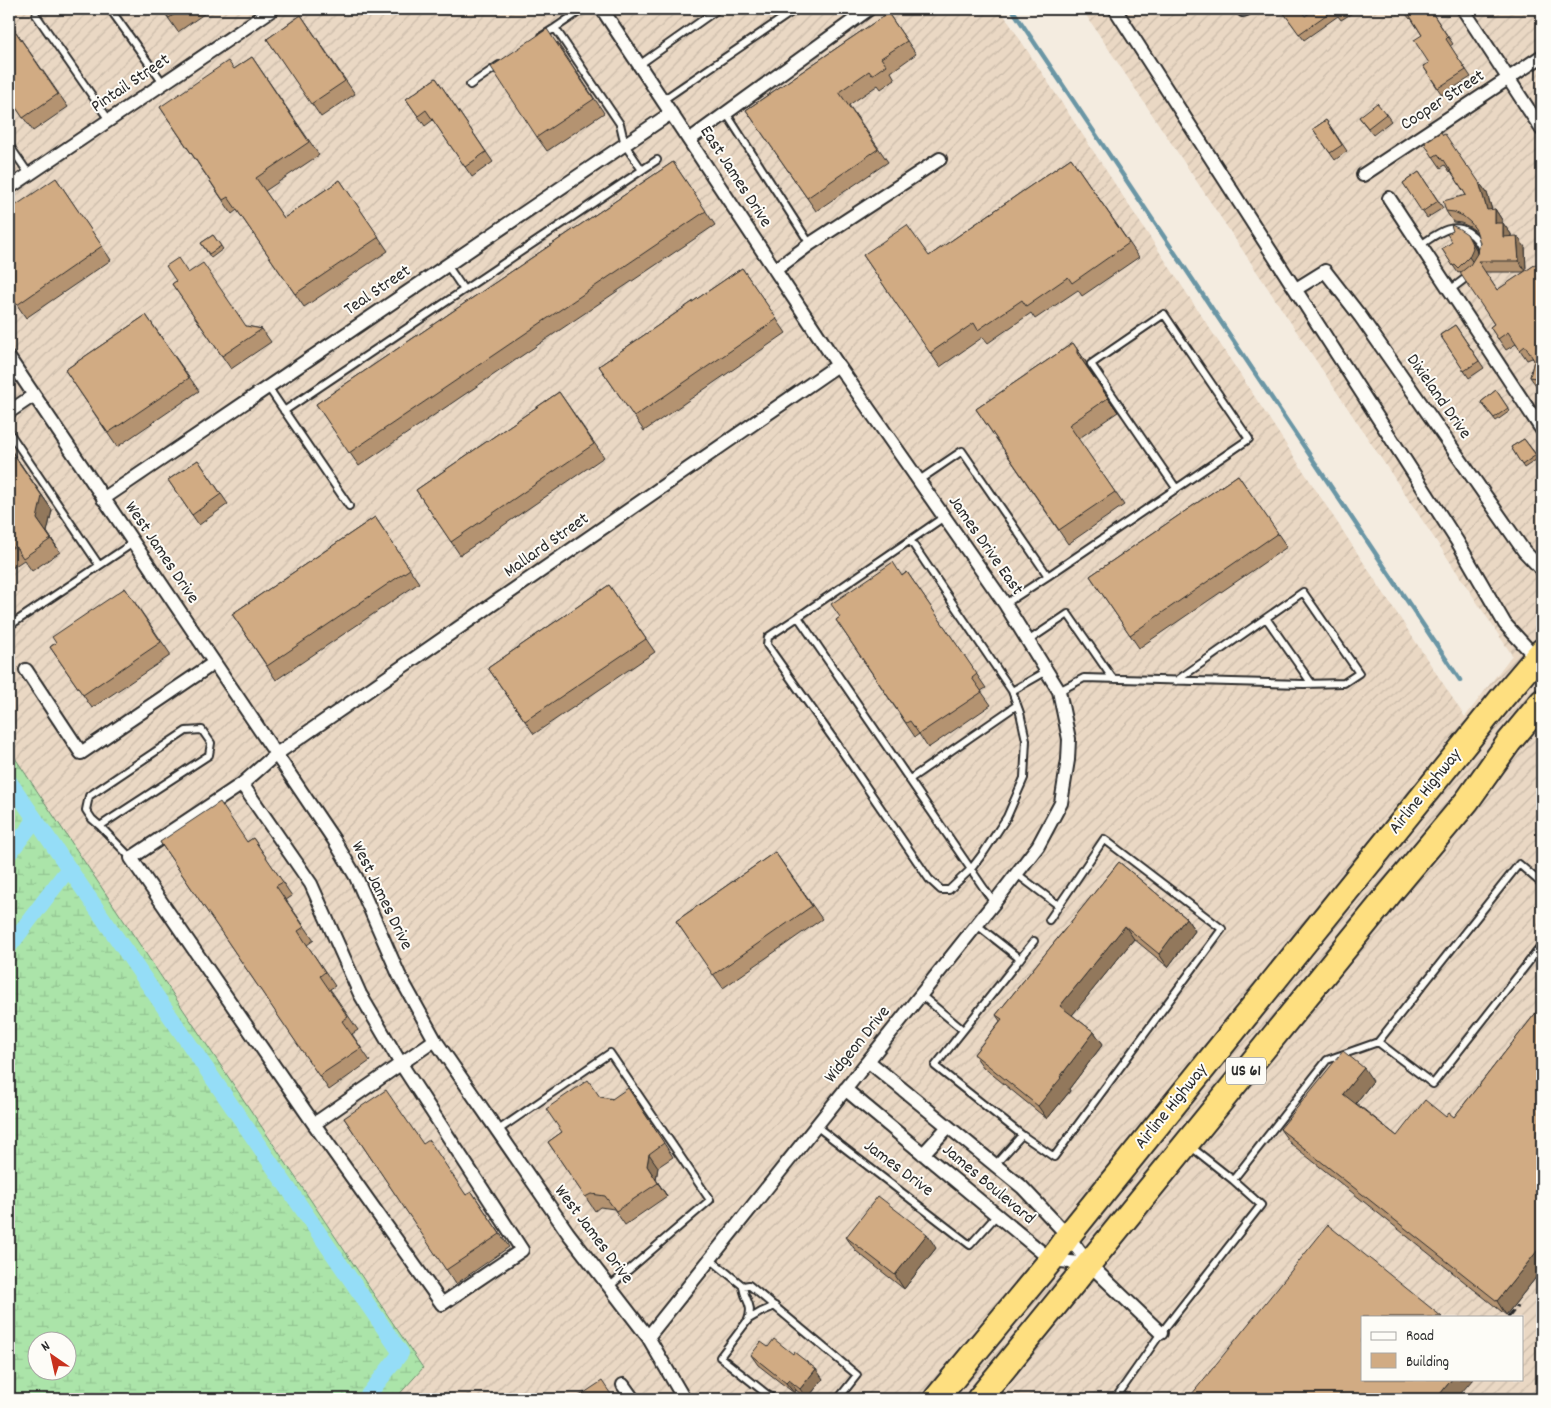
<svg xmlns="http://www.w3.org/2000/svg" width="1551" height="1408" font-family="Dekko,sans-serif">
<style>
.industrial{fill:url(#industrial-furrows);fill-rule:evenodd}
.wetland{fill:url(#wetland-marsh);stroke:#6b886a;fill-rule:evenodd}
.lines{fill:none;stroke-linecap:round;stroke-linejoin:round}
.stream{stroke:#6b96a5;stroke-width:4.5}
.canal{stroke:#95ddf7;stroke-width:16}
.lane-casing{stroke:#2b2b2b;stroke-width:10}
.street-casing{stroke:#2b2b2b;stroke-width:16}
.highway-casing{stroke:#2b2b2b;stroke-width:28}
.lane{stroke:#fdfcf7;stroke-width:6}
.street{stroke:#fdfcf7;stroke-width:12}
.highway{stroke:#fedf80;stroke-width:24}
.rail{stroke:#2b2b2b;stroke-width:4;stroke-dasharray:8 4;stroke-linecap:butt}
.wall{fill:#b49371;stroke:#2b2b2b;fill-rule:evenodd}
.shaded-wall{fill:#92785c;stroke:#2b2b2b}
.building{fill:#d1ab83;stroke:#2b2b2b}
.labels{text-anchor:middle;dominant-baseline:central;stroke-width:4;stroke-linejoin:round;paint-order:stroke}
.shield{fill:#fdfcf7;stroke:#6a6a68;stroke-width:1}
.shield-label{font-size:16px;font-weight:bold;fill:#2b2b2b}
.street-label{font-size:18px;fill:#2b2b2b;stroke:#fdfcf7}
</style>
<defs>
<pattern id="industrial-furrows" width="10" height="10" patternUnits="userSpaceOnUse" patternTransform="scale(1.25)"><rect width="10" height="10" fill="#ead8c4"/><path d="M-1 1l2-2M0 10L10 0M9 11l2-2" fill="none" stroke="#c9baa9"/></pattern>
<pattern id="wetland-marsh" width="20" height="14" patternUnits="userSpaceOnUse" patternTransform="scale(1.25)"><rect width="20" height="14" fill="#abe4a9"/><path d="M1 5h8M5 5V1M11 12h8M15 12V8" fill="none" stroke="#93c492"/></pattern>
</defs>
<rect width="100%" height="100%" fill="#f4ece0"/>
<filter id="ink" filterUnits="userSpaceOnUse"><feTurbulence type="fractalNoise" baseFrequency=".02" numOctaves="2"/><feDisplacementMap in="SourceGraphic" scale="10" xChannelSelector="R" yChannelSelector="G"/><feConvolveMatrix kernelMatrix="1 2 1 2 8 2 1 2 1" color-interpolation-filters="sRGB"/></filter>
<g filter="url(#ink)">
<path class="industrial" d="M9,9H1000L1465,717L1512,655L1082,9H1542V1390L1534,1399H395L423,1367L9,749ZM1362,1317H1522V1379H1362Z"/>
<path class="wetland" d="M9,749L423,1368L395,1399H9ZM38,1340H68V1370H38Z"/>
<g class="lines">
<path class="stream" d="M1012,9L1460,680"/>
<path class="canal" d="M9,781L401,1353L365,1399
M9,854L35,820
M9,947L69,868"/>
<g class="lane-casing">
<path id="lane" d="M110,9L163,83
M36,15L109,120
M555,28L583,9
M542,36L555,28L620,124L625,145L642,170
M639,65L718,9
M470,85L499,65
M663,100L796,9
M726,113L810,244
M9,145L29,174
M1420,245C1435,236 1451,221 1468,232C1476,237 1480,242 1482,251
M447,265L464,290
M1450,290L1471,274
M268,387L349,506
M284,411L657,160
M9,432L99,565
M918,481L962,451L1048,576L1005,604
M944,517L798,617L994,903
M910,540L1012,691L1047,671
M1048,576L1249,439L1164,314L1091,364L1176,488
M798,617L768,637L767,645L837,744L929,879L941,890H949L971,869L984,852L1007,817L1024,778L1026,740L1020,713L1012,691
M1266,618L1312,684
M9,626L133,543
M1028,641L1068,614L1113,679
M1059,691L1084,678L1304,684L1344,683L1359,673L1303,592L1176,681
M910,779L1017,705
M100,826L92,819L86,810L89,796L186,731L202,730L211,743L209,755L100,826L131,858
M1017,874L1058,905
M977,925L1020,959
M921,995L963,1030
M1378,1042L1433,1084L1542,945
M816,1126L970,1245L997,1215
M497,1131L610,1053L710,1200L609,1287
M1022,1135L935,1066L1034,941
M1190,1146L1233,1180
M995,1165L1022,1135L1054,1157L1222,929L1104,839L1049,920
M710,1259L743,1286
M749,1319L761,1312L775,1306
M773,1399L720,1357L748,1320C754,1304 744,1300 743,1286L749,1285L857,1375L838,1399
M1115,1399L1161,1333L1261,1205L1233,1180L1327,1060L1378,1042L1519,864L1542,884"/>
</g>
<g class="street-casing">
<path id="street" d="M602,9L838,365L1005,604L1059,691L1069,739L1068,760L1061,803L1038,846L994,903L648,1337
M1115,9L1457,541L1505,624L1538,660
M1463,9L1542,130
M1243,10L1246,9
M689,140L869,9
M1363,175L1542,56
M9,188L273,9
M1389,198L1542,430
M775,270L810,244L940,159
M1296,289L1325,271L1360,316L1524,551L1542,570
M9,358L334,840L356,877L399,975L435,1040L568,1233L648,1337L684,1399
M9,412L34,395
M103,499L671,113
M26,670L81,753L214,663
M242,784L311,884L360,994L401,1064L522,1250L442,1304L314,1124L131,858Z
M242,784L275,755L838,365
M845,1089L1051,1260L1089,1264L1068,1236L1022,1187L868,1061
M314,1124L435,1040
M923,1154L948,1127
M1089,1264L1161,1333
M623,1385L633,1399"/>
</g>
<g class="highway-casing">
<path id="highway" d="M936,1399L1051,1260L1068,1236L1502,698L1542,651
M979,1399L1390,893L1467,801L1509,742L1542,702"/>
</g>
<use href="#lane" class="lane"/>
<use href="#street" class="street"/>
<use href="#highway" class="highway"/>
<path class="rail" d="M1508,1317L1517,1306"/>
</g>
<path class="wall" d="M162,9H211L178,32Z
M1281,9L1305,16L1316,9H1359L1341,20L1338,16L1304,40Z
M1394,9H1427L1430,12L1431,11L1453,44L1450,46L1471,77L1442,95L1423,66L1429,63L1422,35L1411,18L1410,19L1403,10L1397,14Z
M888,13L916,54L891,72L895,79L881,89L878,85L849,105L888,162L816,211L746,110Z
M301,15L355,94L321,117L267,39Z
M9,22L68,107L33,131L15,106L9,111Z
M557,42L604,113L547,151L537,137Z
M252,57L319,155L265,191L284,218L340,180L388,251L304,307L237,210L232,214L160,107L234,69Z
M436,78L493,162L472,177L433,120L425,126L406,99Z
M1386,114L1391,121L1373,135L1359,117Z
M1326,120L1347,151L1335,160L1313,129Z
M1443,135L1487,193L1492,210L1495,209L1502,220V223L1511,234V237L1525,247L1526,271L1542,260V388H1538L1530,377L1534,360L1532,358L1527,360L1516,344L1506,350L1490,327L1494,324L1461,272H1460L1458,273L1442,249L1472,241L1476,249L1477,254L1478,252L1480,243L1477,232L1470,227L1461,223L1453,222L1446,211L1466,195L1451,171L1450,172L1445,165L1441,168L1426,146ZM1485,272H1525L1497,290Z
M1071,158L1139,257L1082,296L1078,290L1035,319L1031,313L988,343L983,337L940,367L863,255L929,256Z
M673,162L715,225L359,466L316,404Z
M1419,172L1443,208L1427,218L1403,183Z
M56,178L111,260L26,318L9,293Z
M213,235L223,249L211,258L201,243Z
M742,268L786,333L644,431L599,366Z
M188,273L246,326L262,329L271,342L231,369L172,284Z
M146,315L199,391L117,447L65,370Z
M1455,325L1484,368L1469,378L1440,335Z
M1073,343L1086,362L1087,367L1118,412L1078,439L1124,505L1068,544L976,409Z
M1496,390L1510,411L1496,421L1481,402Z
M559,392L604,457L460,555L416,490Z
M1524,439L1539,458L1524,468L1511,447Z
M9,447L52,510L47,532L60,552L32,571L24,560L9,570Z
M198,460L228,504L199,525L168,480Z
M1238,475L1287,547L1139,648L1090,576Z
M375,517L419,583L276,680L232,614Z
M907,572L986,688L981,691L991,705L928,748L919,734L915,737L836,620Z
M609,585L655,652L534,734L488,668Z
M125,588L171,655L92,708L50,647Z
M253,838L292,896L286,900L314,940L307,945L335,986L330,989L358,1030L352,1034L370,1061L329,1090L160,842H247Z
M775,852L822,919L723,988L676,921Z
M1119,862L1186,918L1195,931L1168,967L1134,939L1072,1015L1094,1032L1103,1044L1069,1089L1070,1091L1047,1119L983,1067L974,1054L1000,1021L996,1015Z
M1542,1005V1270L1506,1315L1290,1143L1280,1129L1373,1081L1356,1103L1397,1136L1446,1117H1454Z
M600,1097L637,1102L673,1157L658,1167L656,1180L667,1196L625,1225L614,1209L600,1207L595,1211L548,1142L562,1132Z
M344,1118L423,1144L466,1195L472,1192L509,1247L456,1284Z
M846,1237L936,1248L904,1289L856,1251Z
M768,1347L823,1379L807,1399L796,1390L794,1393L758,1365L751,1355Z"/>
<path class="shaded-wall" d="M1479,182L1487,193L1495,221L1487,210Z
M1495,209L1502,220L1503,234L1495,223Z
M1503,223L1511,234V248L1503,237Z
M1467,234L1476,249L1477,254L1474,264L1469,257Z
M1517,236L1525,247L1526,272L1519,261Z
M1077,349L1086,362L1087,367L1118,412L1077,353Z
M9,447L52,510L47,532L60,552L37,519Z
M1186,918L1195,931L1168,967L1159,954Z
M1125,926L1134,939L1069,1019L1060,1006Z
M1094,1032L1103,1044L1069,1089L1070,1091L1047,1119L1038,1106Z
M1364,1068L1373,1081L1353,1107L1343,1094Z
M649,1154L658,1167L656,1180L667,1196L647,1166Z
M927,1234L936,1248L904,1289L895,1275Z
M1542,1245V1270L1506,1315L1497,1301Z
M816,1369L823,1379L807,1399L800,1389Z
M1452,1379H1473L1456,1399H1436Z
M789,1380L796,1390L794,1393L786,1383Z"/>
<path class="building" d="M162,9H182L169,18Z
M1281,9H1300L1305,16L1316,9H1344L1336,14L1333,10L1299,34Z
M1403,9H1427L1430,12L1431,11L1448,37L1446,39L1466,70L1438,88L1423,66L1429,63L1414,40L1422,35L1407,11L1405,12Z
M888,13L907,41L881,58L886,65L872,75L869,71L839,92L878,149L807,198L746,110Z
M301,15L345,81L311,104L267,39Z
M9,22L58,94L23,118L9,97Z
M547,29L594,99L537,137L491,67Z
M252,57L309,142L256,178L284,218L340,180L379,237L295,294L228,197L223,200L160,107L228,61L234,69Z
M436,78L486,152L465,167L426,110L418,116L406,99Z
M1377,103L1386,114L1368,128L1359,117Z
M1326,120L1342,145L1330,153L1313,129Z
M1441,132L1443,135L1445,134L1467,167L1468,166L1479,182L1487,210L1495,209V223H1503V237L1517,236L1519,261H1478L1497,290L1542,260V379L1530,377L1534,360L1525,346L1520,350L1508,332L1498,339L1490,327L1494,324L1460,273L1470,265L1478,252L1480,243L1476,230L1471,223L1463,216L1454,212L1446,211L1443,201L1466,195L1444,160L1443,161L1438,154L1433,157L1426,146L1425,142Z
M1071,158L1129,243L1072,283L1068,277L1026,306L1022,300L978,330L974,323L930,353L863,255L907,225L929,256Z
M673,162L706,211L349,453L316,404Z
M1419,172L1438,201L1422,212L1403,183Z
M56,178L102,246L17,305L9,293V210Z
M1451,225L1458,228L1467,234L1471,242L1473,248L1469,257L1458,268L1455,265L1453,266L1442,249L1452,242L1447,234L1453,231Z
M213,235L221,246L209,254L201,243Z
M178,258L188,273L203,263L246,326L262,329L222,356L172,284L176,281L166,266Z
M742,268L777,319L634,417L599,366Z
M146,315L189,378L108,433L65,370Z
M1455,325L1479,361L1464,371L1440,335Z
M1073,343L1077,349V353L1108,398L1069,425L1115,492L1059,530L976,409Z
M1496,390L1508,408L1494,418L1481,402Z
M559,392L594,444L451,542L416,490Z
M1524,439L1536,455L1522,465L1511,447Z
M9,448L42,496L37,519L51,539L23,558L15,546L9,550Z
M198,460L221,494L192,515L168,480Z
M1238,475L1278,533L1130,635L1090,576Z
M375,517L410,569L267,666L232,614Z
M893,562L902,576L907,572L977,674L972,678L982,692L919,734L910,721L906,723L836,620L840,617L831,604Z
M609,585L646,639L525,721L488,668Z
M125,588L161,642L83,695L50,647L56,643L52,637Z
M220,802L247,842L253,838L283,882L276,886L304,927L298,931L325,972L320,976L348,1017L342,1021L361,1048L319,1076L160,842Z
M775,852L812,906L713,975L676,921Z
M1119,862L1186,918L1159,954L1125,926L1060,1006L1094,1032L1060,1077L1061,1078L1038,1106L974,1054L1002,1019L996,1015Z
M1542,1005V1245L1497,1301L1280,1129L1343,1051L1364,1068L1343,1094L1397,1136L1425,1100L1446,1117L1449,1113L1454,1117Z
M588,1080L600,1097L612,1099L628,1088L664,1143L649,1154L647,1166L658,1183L616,1211L605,1196L591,1194L585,1197L548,1142L562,1132L546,1109Z
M386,1090L423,1144L429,1140L466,1195L472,1192L500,1234L446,1270L344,1118Z
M878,1196L927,1234L895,1275L846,1237Z
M1328,1225L1442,1317H1362V1379H1452L1436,1399H1188Z
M774,1339L793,1354L794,1352L816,1369L800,1389L789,1380L786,1383L751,1355L761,1342L768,1347Z
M602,1381L614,1399H575Z"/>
</g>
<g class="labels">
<rect class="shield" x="1226" y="1057.5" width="40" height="27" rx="4"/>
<g class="shield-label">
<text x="1246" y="1071">US 61</text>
</g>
<g class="street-label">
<text transform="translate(131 84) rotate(-34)">Pintail Street</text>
<text transform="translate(1443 101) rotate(-33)">Cooper Street</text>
<text transform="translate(735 177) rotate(57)">East James Drive</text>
<text transform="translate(378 291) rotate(-34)">Teal Street</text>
<text transform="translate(1438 397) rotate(55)">Dixieland Drive</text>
<text transform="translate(547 546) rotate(-35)">Mallard Street</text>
<text transform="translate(985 546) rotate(55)">James Drive East</text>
<text transform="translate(161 553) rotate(56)">West James Drive</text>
<text transform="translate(1426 792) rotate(-51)">Airline Highway</text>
<text transform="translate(381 896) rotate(64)">West James Drive</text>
<text transform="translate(858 1045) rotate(-51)">Widgeon Drive</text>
<text transform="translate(1172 1107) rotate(-51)">Airline Highway</text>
<text transform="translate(898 1169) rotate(37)">James Drive</text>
<text transform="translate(988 1185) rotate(40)">James Boulevard</text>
<text transform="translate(593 1235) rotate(53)">West James Drive</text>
</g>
</g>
<rect width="1551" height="1408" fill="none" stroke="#fdfcf7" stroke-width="30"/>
<rect x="15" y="15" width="1521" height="1378" fill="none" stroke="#2b2b2b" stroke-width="2" filter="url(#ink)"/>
<rect x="1361" y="1316" width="162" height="65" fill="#fdfcf7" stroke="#a9a8a5"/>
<rect x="1371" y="1332" width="25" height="8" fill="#fdfcf7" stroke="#a9a8a5"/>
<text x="1406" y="1340" font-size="15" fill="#2b2b2b">Road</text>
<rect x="1371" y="1353" width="25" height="15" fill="#d1ab83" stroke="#a9a8a5"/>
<text x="1406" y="1366" font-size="15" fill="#2b2b2b">Building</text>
<g transform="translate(52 1356) rotate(326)"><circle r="24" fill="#fdfcf7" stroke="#a9a8a5"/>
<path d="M0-4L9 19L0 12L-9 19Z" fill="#c8321e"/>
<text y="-8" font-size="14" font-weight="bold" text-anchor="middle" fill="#2b2b2b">N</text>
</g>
</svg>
